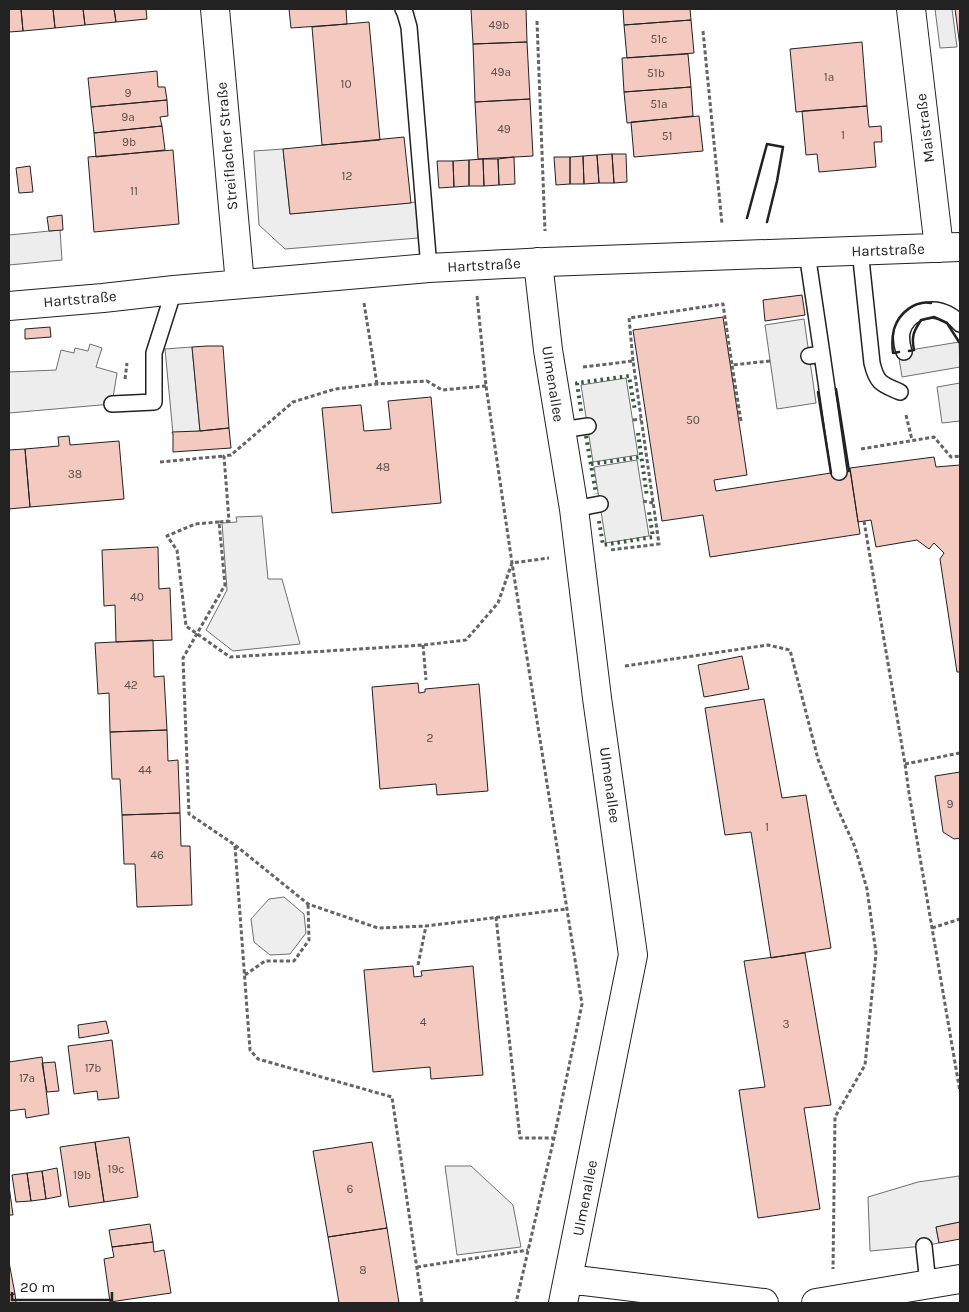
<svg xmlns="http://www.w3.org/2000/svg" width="969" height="1312" font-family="Karla,sans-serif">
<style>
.green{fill:#eee;stroke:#6f6f6f}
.parking{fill:#ededed;stroke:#6f6f6f}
.building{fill:#f3c9c0;stroke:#222}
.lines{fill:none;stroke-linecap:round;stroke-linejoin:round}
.service-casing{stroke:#222;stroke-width:18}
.minor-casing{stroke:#222;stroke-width:30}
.path{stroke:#646464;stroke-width:3;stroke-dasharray:4 2.5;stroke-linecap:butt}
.service{stroke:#fff;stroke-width:15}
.minor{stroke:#fff;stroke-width:28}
.hedge{stroke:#2f5e38;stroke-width:4;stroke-dasharray:2.5 4;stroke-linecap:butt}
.wall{stroke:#222;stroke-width:2.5}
.labels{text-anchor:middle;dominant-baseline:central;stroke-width:4;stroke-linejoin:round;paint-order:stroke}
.number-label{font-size:12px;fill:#564c4a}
.street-label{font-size:15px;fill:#222;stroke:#fff}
</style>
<rect width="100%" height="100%" fill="#fff"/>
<path class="green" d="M262,516L268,579H282L300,644L233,651L206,630L227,590L222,523L237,522L236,517Z
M284,897L304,914L306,933L290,954L270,955L254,942L251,919L269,899Z
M445,1166H471L513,1205L521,1247L457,1255Z"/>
<path class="parking" d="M935,9H952L957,47L940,48Z
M283,149L290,214L417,202L418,238L285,249L259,225L254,151Z
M60,230L62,260L9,265V235Z
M804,319L816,403L777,409L765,325Z
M959,342L960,367L902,377L898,352Z
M90,344L102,348L96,367L117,373L112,404L9,413V372L56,370L61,350L74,353L75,348L88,351Z
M192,347L200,431L173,434L165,349Z
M626,378L638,455L593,462L581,385Z
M960,383V421L942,423L937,387Z
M637,460L649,536L606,543L594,467Z
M959,1176L960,1185V1222L936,1227L939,1243L924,1246L870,1251L868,1197L918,1182Z"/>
<path class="building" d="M9,9H21L23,31L9,32Z
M21,9H53L55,28L23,31Z
M53,9H83L85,25L55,28Z
M83,9H114L116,22L85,25Z
M114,9H146L147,19L116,22Z
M289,9H346L347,24L291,28Z
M471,9H526L527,42L473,44Z
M623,9H690L691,20L624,25Z
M955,9H960V47Z
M691,20L694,53L627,58L624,25Z
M369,22L380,140L322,145L312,27Z
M527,42L530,99L475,102L473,44Z
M862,42L867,106L796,112L790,49Z
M688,54L691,87L624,92L622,58Z
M157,71L158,87H165L167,100L91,107L88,78Z
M691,87L693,116L627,123L624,92Z
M530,99L533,156L478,159L475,102Z
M167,100L168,116L160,117L162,126L94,133L91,107Z
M867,106L869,127L881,126L882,142H874L876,167L819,172L817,154L806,155L802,111Z
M699,116L703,151L634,157L631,122Z
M162,126L165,150L96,157L94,133Z
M404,137L411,203L290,214L283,149Z
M173,150L179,224L94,232L88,157Z
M612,154L614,183H599L597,155Z
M612,154H626L627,182L614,183Z
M597,155L599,183L584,184L583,156Z
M583,156L584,184H570V157Z
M514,157L515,184L499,185L498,159Z
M554,157H570V184L556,185Z
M483,159L484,186H469V160Z
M483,159H498L499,185L484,186Z
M469,160V186L454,187L453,161Z
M437,161H453L454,187L439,188Z
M30,166L33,192L19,193L16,168Z
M62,215L63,230L49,231L47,217Z
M802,295L805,315L765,321L763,300Z
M723,317L747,475L714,480L716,491L850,470L860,534L710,557L703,515L662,521L633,330Z
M50,327L51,337L25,339V329Z
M207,346H223L229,428L200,431L192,347Z
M431,397L441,503L332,513L322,408L361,405L364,431L391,429L388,401Z
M229,428L231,448L173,452V434L172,432L200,431Z
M69,436L70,445L119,441L124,499L30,507L25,449L59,446L58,437Z
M25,449L30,507L9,509V450Z
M934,457L936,467L960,465V672H957L940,559L944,553L934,543L929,549L917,540L876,547L871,520L858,522L850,468Z
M158,547L159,589L170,588L172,640L116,642L115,605L104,606L102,550Z
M153,640L154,677L164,676L167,730L110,732L109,693L98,694L95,643Z
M742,656L749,689L704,697L698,665Z
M418,683L419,693L425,692V689L479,684L488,791L437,795L436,784L380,789L372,687Z
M764,699L782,798L806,795L831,948L771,958L751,832L725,835L705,708Z
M167,730L168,761L178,760L180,813L122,815L120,779H112L110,732Z
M960,772V838L954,839L943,832L935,776Z
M180,813L181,846H190L192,905L137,907L135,864H124L122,815Z
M805,953L831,1105L804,1108L820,1209L758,1218L739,1090L765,1087L744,961Z
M413,966L414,977L422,976L421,971L473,966L483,1075L431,1079L430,1067L373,1072L364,970Z
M106,1021L109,1033L79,1038L78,1025Z
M112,1040L119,1098L98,1100L97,1091L74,1094L68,1046Z
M42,1057L49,1114L26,1118L25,1109L9,1111V1062Z
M55,1062L59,1091L47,1092L42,1063Z
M129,1137L138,1197L104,1202L95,1142Z
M95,1142L104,1202L69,1207L60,1147Z
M372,1142L387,1228L328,1237L313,1151Z
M57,1168L61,1196L46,1199L42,1171Z
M42,1171L46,1199L31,1201L27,1173Z
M27,1173L31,1201L16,1202L12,1175Z
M9,1186L13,1215H9Z
M960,1222V1239L939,1243L936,1227Z
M150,1224L153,1242L112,1247L109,1230Z
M387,1228L399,1303H339L328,1237Z
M153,1242L154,1252L164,1250L171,1293L110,1302L104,1259L114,1257L112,1247Z
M9,1262L15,1294L9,1295Z
M15,1294L16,1303H9V1295Z"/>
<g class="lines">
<g class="service-casing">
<path id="service" d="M403,9L405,13L409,27L429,268
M860,250L872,363C877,384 882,384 900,392
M807,253L822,354L809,356
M904,352C902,346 901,338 902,332C907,312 931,305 948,314C952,316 957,320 960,324
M822,354L839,472
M112,404L154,402V353L174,290
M561,430L588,426
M574,509L600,504
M924,1246L928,1284"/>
</g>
<g class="minor-casing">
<path id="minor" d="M215,9L240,284
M911,9L939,248
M538,262L548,350L574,509L597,698L633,955L563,1303
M9,306L103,298L174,290L429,268L546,262L960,247
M568,1279L764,1303
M816,1303L960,1279"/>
</g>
<path class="path" d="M537,21L545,231
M703,31L722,224
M477,296L486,386L512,563L582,1004L554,1138L516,1303
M364,303L377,384
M633,361L629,318L723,304L732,365
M583,367L633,361L659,544L610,550
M125,379L127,363
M486,386L442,390L427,381L377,384L335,389L293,402L231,455L224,456L229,521L219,522L225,585L183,658L189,814L235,845L308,904L378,928L426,926L567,909
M906,415L912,440
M633,420L641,419
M741,421L732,365L770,361
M861,449L934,437L951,457L960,456
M160,462L224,456
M643,501L653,503
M864,521L905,764L909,793L960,1092
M219,522L195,524L167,536L177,550L186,626L230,657L423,645L466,640L498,603L512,563L549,558
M423,645L426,680
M625,666L768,645L790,650L818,759L835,803L855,847L867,889L876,953L865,1065L835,1117L833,1269
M905,764L960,753
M235,846L250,1050L258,1059L392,1097L422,1303
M496,917L520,1138H554
M932,928L960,919
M418,965L426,926
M245,975L265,961H294L309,940L308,904
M417,1267L528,1250"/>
<use href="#service" class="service"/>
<use href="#minor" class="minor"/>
<path class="hedge" d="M581,411L577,383L629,376L635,411
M638,433L647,497
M586,436L596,494
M591,464L641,457
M599,521L603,545L653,537L649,512"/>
<path class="wall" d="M747,218L767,144L783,147L777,181L767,222
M909,351L914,350C911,336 914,331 921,320L934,317L947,323L959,342
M899,352L893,353C892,345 892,337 894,329C899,313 915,300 931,303
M836,389L849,471
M818,392L831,473"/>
</g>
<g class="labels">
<g class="number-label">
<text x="499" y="25">49b</text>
<text x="659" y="39">51c</text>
<text x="501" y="72">49a</text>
<text x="656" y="73">51b</text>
<text x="829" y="77">1a</text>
<text x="346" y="84">10</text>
<text x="128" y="93">9</text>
<text x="659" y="104">51a</text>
<text x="128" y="117">9a</text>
<text x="504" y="129">49</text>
<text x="843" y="135">1</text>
<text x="667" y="136">51</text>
<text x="129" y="142">9b</text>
<text x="347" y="176">12</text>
<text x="134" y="191">11</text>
<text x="693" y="420">50</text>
<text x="383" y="467">48</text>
<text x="75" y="474">38</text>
<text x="137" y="597">40</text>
<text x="131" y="685">42</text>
<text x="430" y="738">2</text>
<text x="145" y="770">44</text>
<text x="950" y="804">9</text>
<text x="767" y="827">1</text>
<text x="157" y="855">46</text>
<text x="423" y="1022">4</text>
<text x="786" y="1024">3</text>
<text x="93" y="1068">17b</text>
<text x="27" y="1078">17a</text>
<text x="116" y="1169">19c</text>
<text x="82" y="1175">19b</text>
<text x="350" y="1189">6</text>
<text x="363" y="1270">8</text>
</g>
<g class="street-label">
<text transform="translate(925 128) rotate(-97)">Maistraße</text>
<text transform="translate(227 146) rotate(-95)">Streiflacher Straße</text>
<text transform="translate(888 250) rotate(-2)">Hartstraße</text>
<text transform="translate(484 265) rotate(-3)">Hartstraße</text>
<text transform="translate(80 299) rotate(-5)">Hartstraße</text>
<text transform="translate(553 384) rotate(81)">Ulmenallee</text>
<text transform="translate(610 785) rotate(82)">Ulmenallee</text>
<text transform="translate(585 1198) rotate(-79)">Ulmenallee</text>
</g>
</g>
<rect width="969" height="1312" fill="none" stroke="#222222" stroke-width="20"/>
<path d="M12 1292v8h100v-8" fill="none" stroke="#222222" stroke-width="2.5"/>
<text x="20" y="1292" font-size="15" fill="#222222" stroke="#ffffff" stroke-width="4" paint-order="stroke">20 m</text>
</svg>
